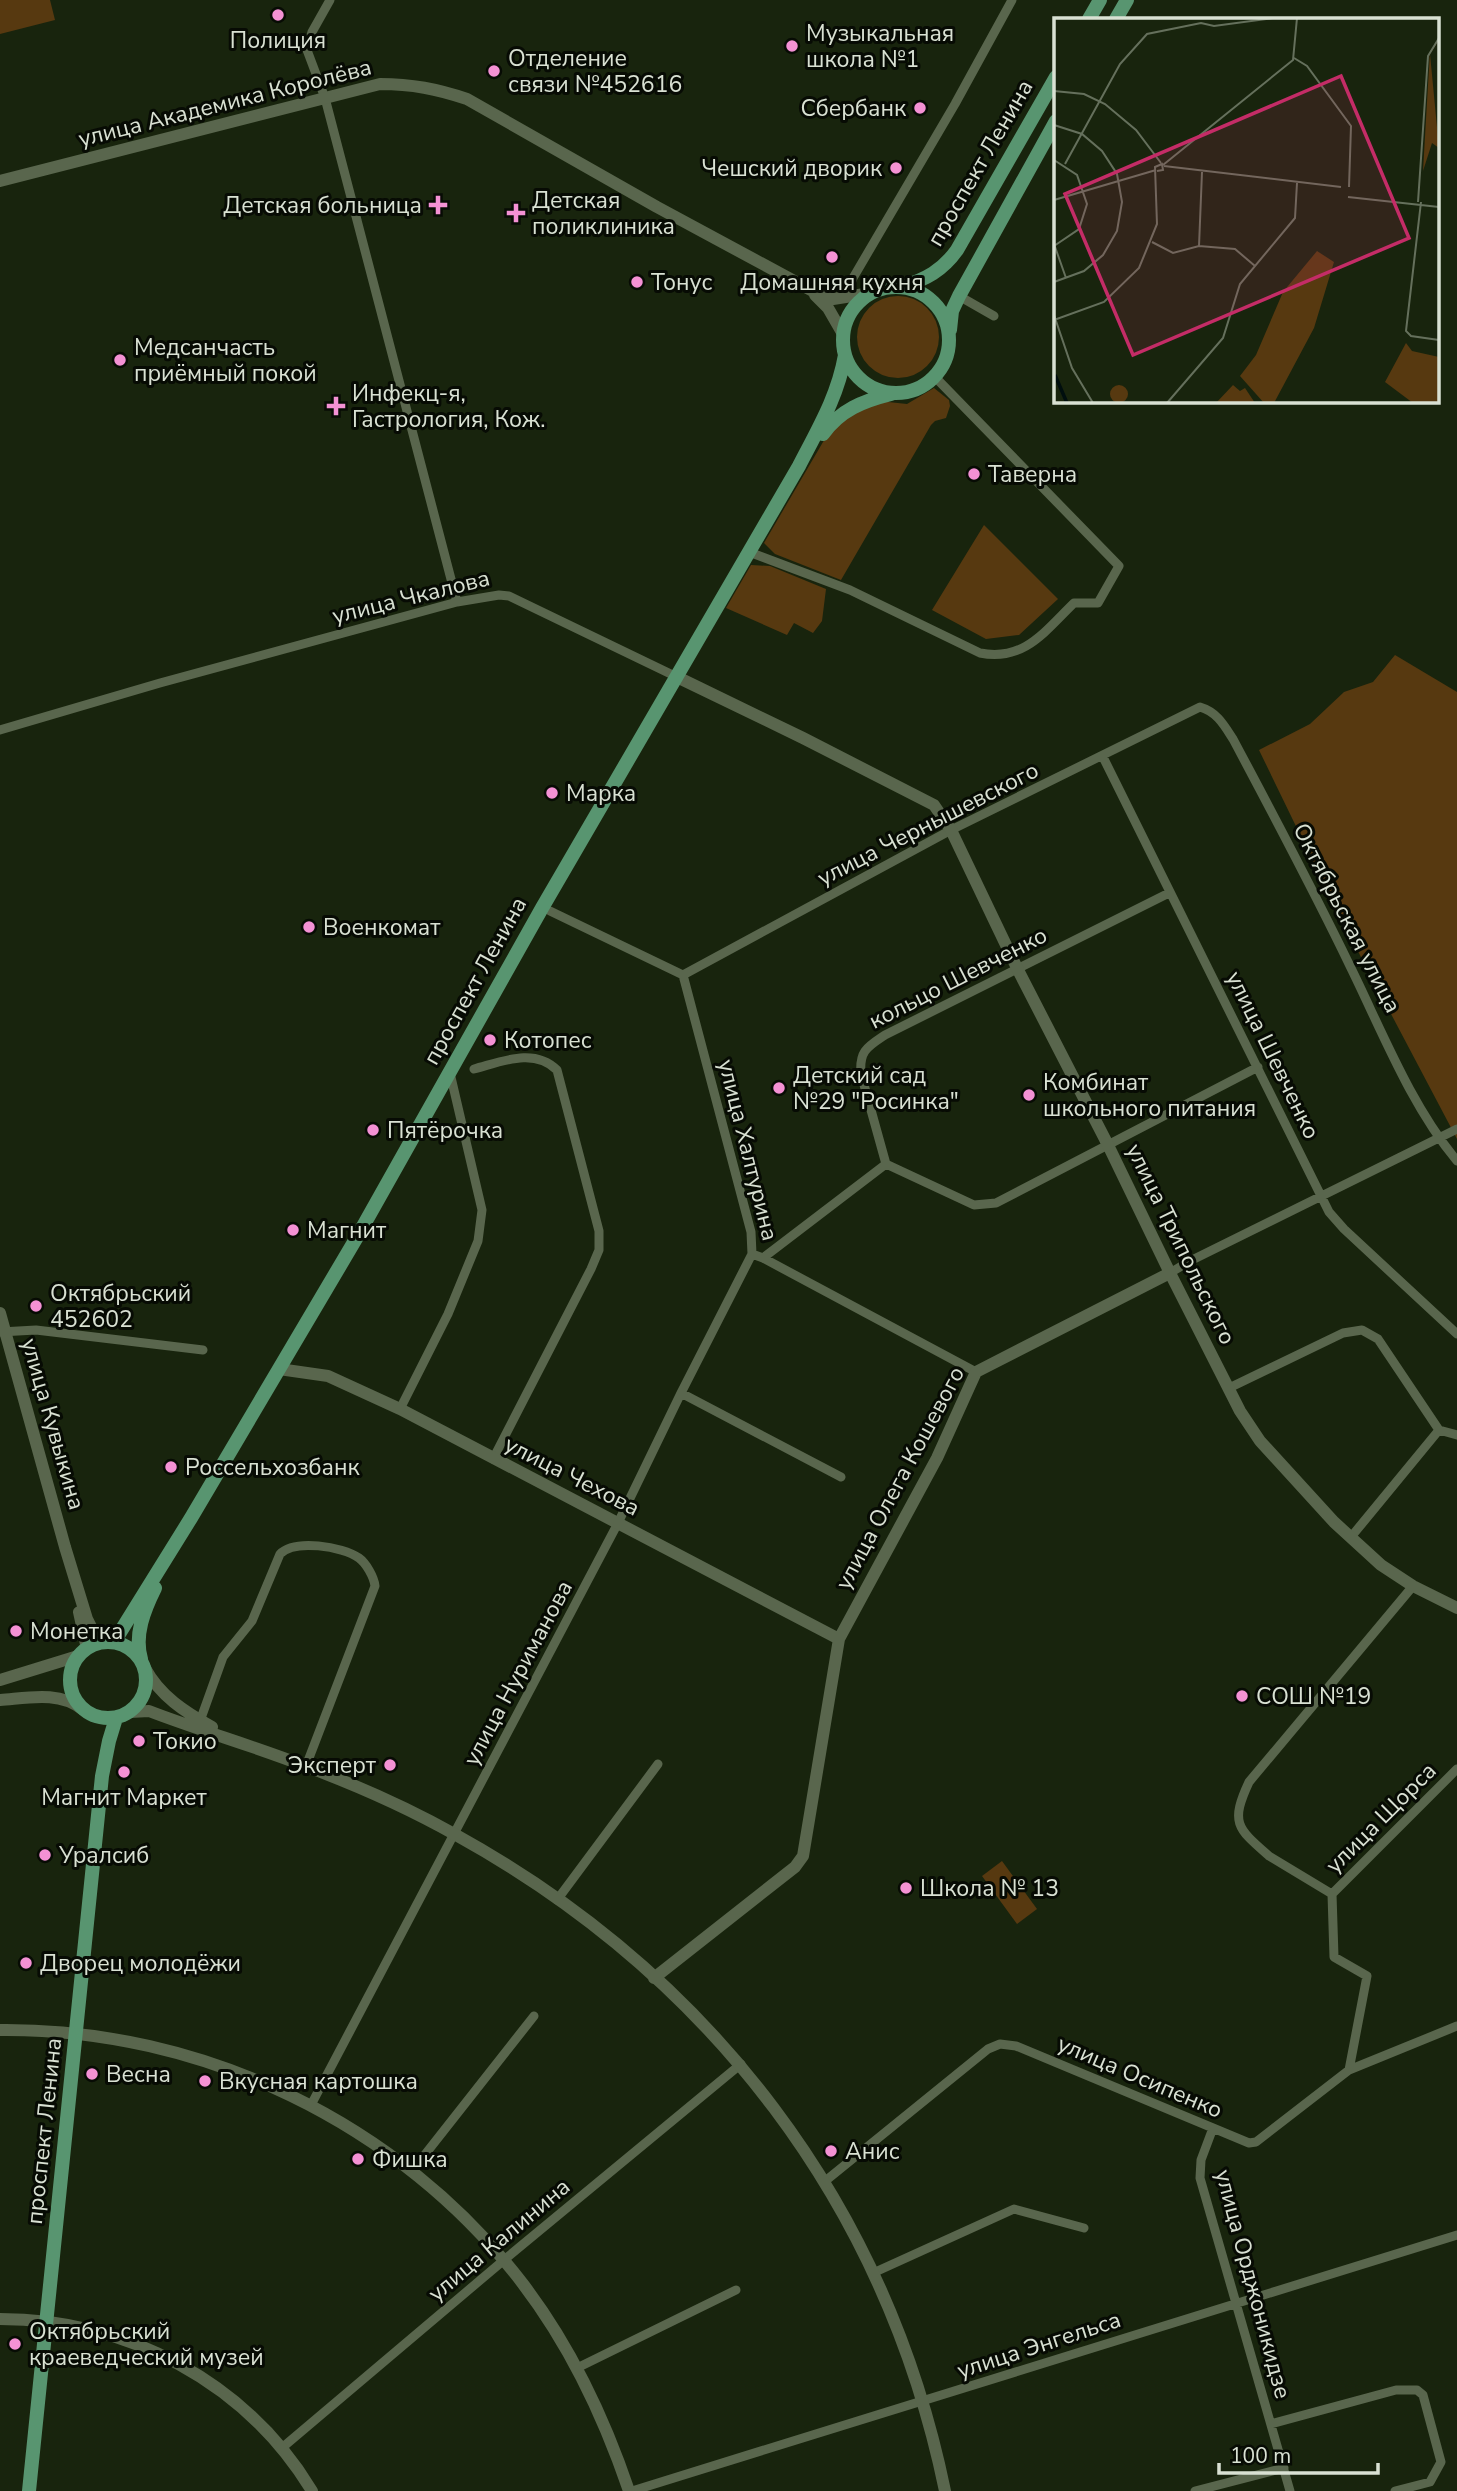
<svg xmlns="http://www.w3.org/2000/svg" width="1457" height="2491" font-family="'Nunito Sans',sans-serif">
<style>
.green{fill:#573910}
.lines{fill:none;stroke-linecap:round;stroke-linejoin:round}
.street{stroke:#59664d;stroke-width:9}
.secondary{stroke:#59664d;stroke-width:12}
.primary{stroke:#589570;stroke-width:14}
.poi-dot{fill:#f491d4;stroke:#070b04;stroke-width:2.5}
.labels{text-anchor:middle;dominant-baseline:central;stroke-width:6;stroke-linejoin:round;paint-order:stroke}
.poi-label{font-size:23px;fill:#d9e1d3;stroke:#070b04;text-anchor:start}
.street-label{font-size:23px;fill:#d9e1d3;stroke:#070b04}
.inset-river{fill:none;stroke:#000e0e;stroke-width:3.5}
.inset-road{fill:none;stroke:#65705c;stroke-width:2}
.view{fill:#c42c67;fill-opacity:0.15;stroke:#c42c67;stroke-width:3.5}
.inset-edge{fill:none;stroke:#d9e1d3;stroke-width:3.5}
</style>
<rect width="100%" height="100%" fill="#18240d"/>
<path class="green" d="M0,0H50L55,20L0,34Z
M857 337a41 41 0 1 1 82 0a41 41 0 1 1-82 0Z
M934,388L949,400L950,406L946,418L935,421L931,425L841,580L775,554L764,543L830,430L851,412L879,401L907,404Z
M984,525L1058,599L1019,635L986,639L932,610Z
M751,565L770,566L826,589L822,621L813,633L794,623L787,635L726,608Z
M1395,655L1457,692V1139L1342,921L1259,750L1310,724L1344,692L1373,682Z
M1002,1861L1037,1909L1017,1924L982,1876Z"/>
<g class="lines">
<path class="street" d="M330,0L312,32L307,50L325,98L457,602
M959,296L994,316
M845,298L853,278L955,104L1012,0
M749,552L850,590L980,653C1024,662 1045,631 1074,603H1098L1119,566L935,377
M0,730L160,683L457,602L499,595L509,596L677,677
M1103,757L1329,1212L1344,1229L1457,1334
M1169,893L885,1035C867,1047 859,1051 861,1074L886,1164L974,1205L996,1203L1258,1067
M550,911L683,975
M683,975L951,830L1200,707C1217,712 1224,725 1233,739C1273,814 1313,889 1350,966C1382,1031 1410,1104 1457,1161
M474,1069C501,1062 534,1047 557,1070L599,1231V1250L591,1269L493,1459
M752,1254L763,1258L976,1372
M763,1258L886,1164
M1170,1273L1188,1262L1457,1129
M0,1332L36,1330L203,1350
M1229,1388L1343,1333L1362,1330L1378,1339L1439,1430L1457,1435
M681,1393L841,1477
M400,1409L448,1314L478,1241L482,1210L450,1073
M1351,1537L1439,1430
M200,1721L223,1657L252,1621L280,1554C294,1539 342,1546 359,1558C366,1563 374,1577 375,1586L306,1766
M1332,1894L1269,1856C1237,1828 1230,1823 1249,1782L1413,1586
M1332,1894L1334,1957L1367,1976L1349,2070
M1332,1894L1457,1769
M557,1900L658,1764
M311,2105L618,1523L681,1393L752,1254L751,1232L683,975
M1213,2128L1201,2160L1200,2178L1290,2491
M412,2171L534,2016
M824,2182L988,2049L1000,2044L1016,2046L1249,2143L1256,2142L1349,2070L1457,2026
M873,2273L1014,2209L1084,2228
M577,2368L736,2290
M1271,2424L1396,2390H1417L1423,2395L1441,2462L1430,2482L1395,2491
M283,2447L504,2260L741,2064
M632,2491L1457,2235
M1195,2491L1284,2468"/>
<path class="secondary" d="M0,181L380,84C412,84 437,89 467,99L657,207L822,296L833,299L871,293
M815,295L828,308L843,334
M677,677L803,738L934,805L951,830L1017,968L1108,1145L1170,1273L1240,1411L1260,1441L1334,1522L1381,1565L1413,1586L1457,1608
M0,1313L65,1547L87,1619L99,1643
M279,1369L328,1376L400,1409L839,1639
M79,1612L87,1649
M145,1668C160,1696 185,1712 212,1727
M0,1680L78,1656
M0,1700C28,1698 59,1691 82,1709
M130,1712L149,1711C201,1731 254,1746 305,1766C356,1785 408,1808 456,1835C711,1976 886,2204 945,2491
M654,1978L795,1867L803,1856L839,1639L937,1458L976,1372L1170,1273
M0,2030C202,2028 400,2123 523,2284C571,2347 604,2417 629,2491
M0,2319C127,2319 246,2382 312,2491"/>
<path class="primary" d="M1089,19L1100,0
M1116,19L1127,0
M843 340a53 53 0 1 1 106 0a53 53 0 1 1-106 0Z
M902,287C926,279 942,271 957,250L1056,77
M950,330L952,311L959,296L1056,121
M823,434C840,410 863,401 891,394
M70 1680a38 38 0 1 1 76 0a38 38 0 1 1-76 0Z
M109,1642L119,1634L191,1518L357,1237L542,908L799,466C818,429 838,396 845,355
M141,1659C134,1635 144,1610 155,1588
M29,2491L102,1776L109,1741L116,1718"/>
</g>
<g class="poi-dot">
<circle cx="278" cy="15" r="7"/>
<circle cx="792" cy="46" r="7"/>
<circle cx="494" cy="71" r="7"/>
<circle cx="920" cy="108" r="7"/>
<circle cx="896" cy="168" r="7"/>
<path d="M434.5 194.5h7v7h7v7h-7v7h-7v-7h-7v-7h7z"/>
<path d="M512.5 202.5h7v7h7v7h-7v7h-7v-7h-7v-7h7z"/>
<circle cx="832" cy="257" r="7"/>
<circle cx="637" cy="282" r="7"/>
<circle cx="120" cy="360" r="7"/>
<path d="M332.5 395.5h7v7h7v7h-7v7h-7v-7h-7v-7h7z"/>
<circle cx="974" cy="474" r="7"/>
<circle cx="552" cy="793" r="7"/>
<circle cx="309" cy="927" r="7"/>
<circle cx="490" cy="1040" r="7"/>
<circle cx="779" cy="1088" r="7"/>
<circle cx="1029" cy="1095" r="7"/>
<circle cx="373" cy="1130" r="7"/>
<circle cx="293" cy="1230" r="7"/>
<circle cx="36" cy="1306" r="7"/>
<circle cx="171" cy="1467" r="7"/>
<circle cx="16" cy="1631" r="7"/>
<circle cx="1242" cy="1696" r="7"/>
<circle cx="139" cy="1741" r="7"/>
<circle cx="390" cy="1765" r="7"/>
<circle cx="124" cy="1772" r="7"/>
<circle cx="45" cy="1855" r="7"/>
<circle cx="906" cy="1888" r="7"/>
<circle cx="26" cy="1963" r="7"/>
<circle cx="92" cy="2074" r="7"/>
<circle cx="205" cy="2081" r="7"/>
<circle cx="831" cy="2151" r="7"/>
<circle cx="358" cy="2159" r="7"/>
<circle cx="15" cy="2344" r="7"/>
</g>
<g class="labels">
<g class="poi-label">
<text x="806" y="33">Музыкальная<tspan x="806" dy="26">школа №1</tspan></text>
<text x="278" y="40" text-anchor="middle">Полиция</text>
<text x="508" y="58">Отделение<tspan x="508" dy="26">связи №452616</tspan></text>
<text x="906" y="108" text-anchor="end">Сбербанк</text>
<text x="882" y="168" text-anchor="end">Чешский дворик</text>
<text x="532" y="200">Детская<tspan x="532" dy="26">поликлиника</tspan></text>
<text x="422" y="205" text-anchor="end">Детская больница</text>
<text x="651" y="282">Тонус</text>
<text x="832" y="282" text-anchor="middle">Домашняя кухня</text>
<text x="134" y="347">Медсанчасть<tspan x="134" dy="26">приёмный покой</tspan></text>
<text x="352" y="393">Инфекц-я,<tspan x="352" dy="26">Гастрология, Кож.</tspan></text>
<text x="988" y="474">Таверна</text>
<text x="566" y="793">Марка</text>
<text x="323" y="927">Военкомат</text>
<text x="504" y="1040">Котопес</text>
<text x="793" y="1075">Детский сад<tspan x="793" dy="26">№29 "Росинка"</tspan></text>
<text x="1043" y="1082">Комбинат<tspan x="1043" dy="26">школьного питания</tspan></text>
<text x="387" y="1130">Пятёрочка</text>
<text x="307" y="1230">Магнит</text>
<text x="50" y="1293">Октябрьский<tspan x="50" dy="26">452602</tspan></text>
<text x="185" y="1467">Россельхозбанк</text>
<text x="30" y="1631">Монетка</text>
<text x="1256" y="1696">СОШ №19</text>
<text x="153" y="1741">Токио</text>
<text x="376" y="1765" text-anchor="end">Эксперт</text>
<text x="124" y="1797" text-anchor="middle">Магнит Маркет</text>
<text x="59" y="1855">Уралсиб</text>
<text x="920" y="1888">Школа № 13</text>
<text x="40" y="1963">Дворец молодёжи</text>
<text x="106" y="2074">Весна</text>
<text x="219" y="2081">Вкусная картошка</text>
<text x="845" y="2151">Анис</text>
<text x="372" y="2159">Фишка</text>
<text x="29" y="2331">Октябрьский<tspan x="29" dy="26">краеведческий музей</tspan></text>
</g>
<g class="street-label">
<text transform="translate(225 103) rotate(-14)">улица Академика Королёва</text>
<text transform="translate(980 163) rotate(-60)">проспект Ленина</text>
<text transform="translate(411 597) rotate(-14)">улица Чкалова</text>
<text transform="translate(928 824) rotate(-27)">улица Чернышевского</text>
<text transform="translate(1347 918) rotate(63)">Октябрьская улица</text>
<text transform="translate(958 978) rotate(-27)">кольцо Шевченко</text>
<text transform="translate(475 981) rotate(-61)">проспект Ленина</text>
<text transform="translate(1273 1055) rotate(64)">улица Шевченко</text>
<text transform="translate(748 1150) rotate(76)">улица Халтурина</text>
<text transform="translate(1181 1244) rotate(64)">улица Трипольского</text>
<text transform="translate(53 1424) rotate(74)">улица Кувыкина</text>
<text transform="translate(572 1476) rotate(27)">улица Чехова</text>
<text transform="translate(900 1478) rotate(-62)">улица Олега Кошевого</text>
<text transform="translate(518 1673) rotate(-62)">улица Нуриманова</text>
<text transform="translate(1381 1818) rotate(-45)">улица Щорса</text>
<text transform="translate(1140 2077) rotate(23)">улица Осипенко</text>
<text transform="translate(44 2131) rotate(-84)">проспект Ленина</text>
<text transform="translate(499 2240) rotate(-40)">улица Калинина</text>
<text transform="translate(1253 2284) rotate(75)">улица Орджоникидзе</text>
<text transform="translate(1039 2345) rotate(-18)">улица Энгельса</text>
</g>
</g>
<g transform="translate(1054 18)">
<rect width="385" height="385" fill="#18240d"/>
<path d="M385,22L376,36L385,130L378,125L369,153L376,33ZM263,233L280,244L260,310L220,385H210L186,358L202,337L229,274ZM352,325L358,333L385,339V385H359L331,364ZM56 376a9 9 0 1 1 18 0a9 9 0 1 1-18 0ZM179,367L186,373L191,370L201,385H162Z" fill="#573910"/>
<path class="inset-river" d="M1,357L13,385"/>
<path class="inset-road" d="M240,40L253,48L297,108L295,169M0,73L30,76L51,86L82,112L107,145M0,107L28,116L48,133L63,156L68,184L63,213L49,237L30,253L0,264M0,142L23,157L33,186L25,211L0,228M11,146L66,46L93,16L147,5L160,8L219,0M109,147L239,42L243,0M110,148L287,169M294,179L385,189M0,182L102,152M364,184L374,38L385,20M367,184L352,313L357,318L385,322M98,224L119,235L145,228L181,231L201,248M0,226L12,260M145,228L148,154M0,297L18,350L39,385M0,302L50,284L85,250L103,206L101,149L108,146L109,152L103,153M113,385L169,320L186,266L241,200L243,165"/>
<path class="view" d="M287,58L355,220L79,337L11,176Z"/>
<rect width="385" height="385" class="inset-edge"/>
</g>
<path d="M1219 2463v10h159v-10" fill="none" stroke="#d9e1d3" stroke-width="3.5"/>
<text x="1230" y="2463" font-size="21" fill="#d9e1d3" stroke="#070b04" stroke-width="5" paint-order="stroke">100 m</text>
</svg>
